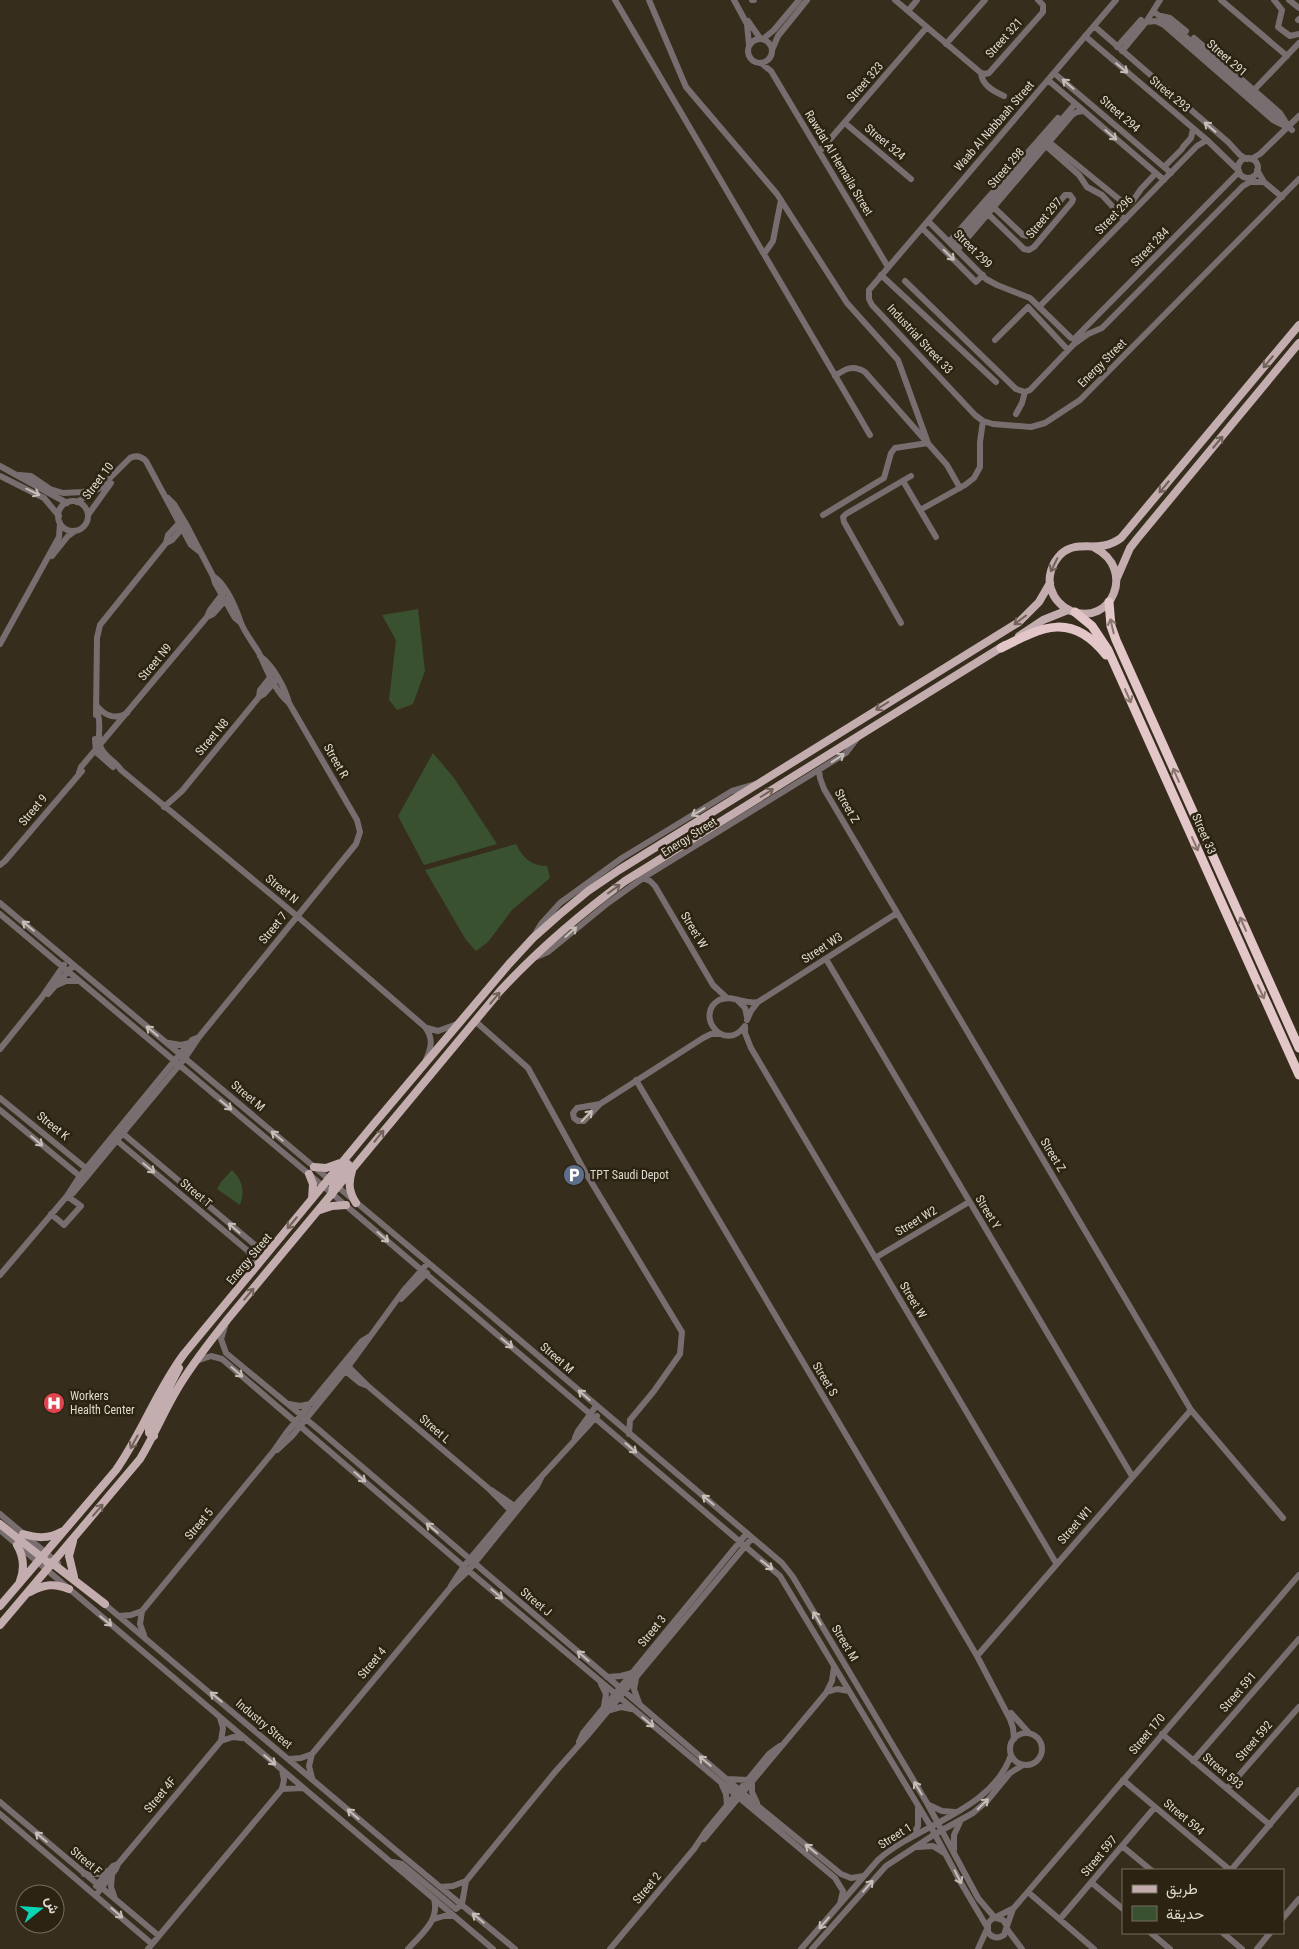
<svg xmlns="http://www.w3.org/2000/svg" width="1299" height="1949" font-family="'Roboto Condensed',Vazirmatn,sans-serif">
<style>
.green{fill:#3a5130}
.lines{fill:none;stroke-linecap:round;stroke-linejoin:round}
.minor{stroke:#796e6f;stroke-width:6}
.major{stroke:#c4adaf;stroke-width:8}
.highway{stroke:#e2c6c8;stroke-width:9}
.oneway{stroke:#c6bfb7}
.oneway2{stroke:#706159}
.oneway3{stroke:#87746d}
.labels{text-anchor:middle;dominant-baseline:central;stroke-width:5;stroke-linejoin:round;paint-order:stroke}
.street-label{font-size:12px;fill:#dfdacf;stroke:#2c2312}
.poi-label{font-size:12px;fill:#dfdacf;stroke:#2c2312;text-anchor:start}
</style>
<rect width="100%" height="100%" fill="#362d1c"/>
<path class="green" d="M418,609L425,671L413,704L397,710L389,700L396,640L382,615Z
M433,753L454,778L497,844L424,865L398,816Z
M516,844C523,858 531,866 547,866L550,878L512,910L488,942L476,951L466,940L425,870Z
M232,1170C243,1181 245,1191 240,1205L217,1189L221,1182Z"/>
<g class="lines">
<path class="minor" d="M615,0L870,435
M649,0L686,87L777,194L847,303L898,360L928,443L895,448L891,453L884,478L823,515
M734,0L747,24L749,45
M752,0H754
M895,0L981,73L985,74L989,73L1043,12V5L1038,0
M1116,0L869,290V299L872,305L975,415L983,421L993,424L1031,427L1045,423L1080,400L1299,179
M1160,0L1153,11L1186,37L1292,130
M1221,0L1287,56
M1274,0L1282,10L1278,27L1290,36L1299,34
M1289,0L1299,8
M908,11L917,0
M1161,16L1170,18L1186,31
M1298,20L1299,19
M748,21L760,38
M1146,22L1156,21L1164,25L1273,120L1283,125
M1094,26L1228,142L1240,155L1247,159
M1085,36L1207,140L1239,171
M1194,38L1280,113L1287,124
M748 51a12 12 0 1 1 24 0a12 12 0 1 1-24 0Z
M763,39L774,30L799,0
M946,44L985,0
M1117,47L1141,20
M772,50L778,36L807,0
M1122,51L1146,22L1153,11
M761,63L771,71L888,267
M981,73C982,85 993,91 1004,96
M1054,73L1171,173
M1048,80L1164,180
M1254,90L1299,43
M845,123L911,179
M1049,142L1125,204L1132,202L1141,189L1156,173
M1046,146L1079,175L1087,187L1102,195L1125,220
M1183,147L1191,138L1193,129
M819,152L927,27
M1238 168a10 10 0 1 1 20 0a10 10 0 1 1-20 0Z
M1251,159L1260,154L1299,116
M1164,167L1182,149
M1257,170L1264,182L1282,197
M984,210L1024,249L1029,250L1034,247L1072,202L1073,199L1070,195H1065L1033,233L1028,236L1023,235L986,200
M928,221L986,279L997,285L1030,298L1071,338L1074,339L1239,172
M922,228L976,282L983,275
M950,241L1058,118
M954,246L1075,104
M958,249L1072,115L1077,112L1083,111
M764,254L773,241L781,200
M881,275L996,382
M905,281L1016,389L1025,392L1030,390L1074,344L1088,334L1102,328L1243,186L1250,182H1264
M1039,307L1197,146L1207,140
M995,340L1028,307L1068,350
M835,376C845,369 853,364 865,372L947,465L960,488
M1016,414L1022,403L1025,392
M0,466L67,503
M19,475L31,476L50,489L63,493L83,492L95,487
M0,476L44,498L59,516
M903,481L936,537
M168,498L174,504L186,524L213,576L215,583L235,618L241,623
M58 516a15 15 0 1 1 30 0a15 15 0 1 1-30 0Z
M77,502L100,488L130,458C136,455 141,456 146,461L191,545L200,552
M920,510L965,485L974,478L980,467V442L983,421
M88,515L111,483
M166,543L168,535L180,522
M52,556L68,536L75,531
M207,617L210,610L223,593
M901,623L844,522L843,517L846,514L911,476
M0,644L59,537L60,523
M260,656C273,666 285,687 289,703
M259,697L260,690L272,675
M97,706C105,716 116,720 127,713
M97,712C102,723 97,734 100,745C102,756 116,761 121,770L297,916L425,1027C434,1039 431,1048 426,1060
M96,715L97,638L100,625L166,543L172,540L186,524
M95,739L96,752L113,767
M819,770L820,778L824,789L1191,1410L1283,1518
M79,773L81,767L207,617L213,614L229,596
M164,807L182,791L259,697L264,694L277,679
M0,865L5,861L82,771
M643,878L650,881L655,886L713,985L727,998
M0,903L475,1302L782,1563L793,1577L927,1803L978,1898L995,1918
M0,914L323,1186L780,1576L931,1827L961,1883L987,1927
M534,936L541,924L560,903L622,858L732,791L756,784
M534,958L548,952L608,903L643,878L846,753L859,736
M826,959L1132,1476
M57,985L66,981H79
M48,994L71,968
M737,1000L745,1008L747,1017
M747,1020L751,1011L758,1002L897,913
M475,1021L528,1068L584,1170L682,1332L680,1354L654,1391L630,1420L629,1434
M745,1026V1033L751,1048L1056,1563
M744,1027C724,1053 694,1015 719,1000C732,994 745,1005 758,1002
M427,1028L438,1031L457,1024
M169,1043L181,1045L190,1043
M0,1049L42,997L64,965
M636,1080L977,1656L1010,1719L1013,1728L1014,1739
M0,1098L88,1170
M600,1104L577,1108L573,1113L574,1118L578,1121H584L600,1104L703,1038L711,1034H720
M0,1110L82,1178
M120,1131L255,1245L264,1247L274,1244
M115,1139L248,1251L253,1261L251,1273
M67,1196L73,1193L84,1180L185,1058L199,1037L356,844L360,832L357,820L289,703C274,690 267,670 259,653C253,643 245,633 241,623C236,608 227,585 213,576
M51,1214L64,1225L81,1206L67,1196
M875,1258L969,1202
M0,1275L67,1196L80,1176L180,1054L192,1040L199,1037
M401,1299L427,1273
M225,1326L221,1339L226,1353L318,1429L758,1806L841,1874L851,1878L864,1876
M196,1361L211,1356L222,1359L476,1577L835,1878L843,1891L840,1904
M347,1365L369,1387L488,1488L513,1513
M343,1369L360,1383L368,1386
M289,1404L300,1406L310,1404
M575,1438L578,1431L596,1406
M277,1450L292,1436L345,1371L404,1290L428,1263
M491,1490L516,1507
M0,1514L58,1563
M0,1530L493,1949
M451,1586L464,1566L510,1511L597,1416
M102,1602L398,1852L515,1949
M119,1616L131,1615L142,1611
M144,1635L140,1624L142,1611L273,1452L287,1432L362,1341L370,1336
M977,1656L1191,1410
M607,1677L621,1676L632,1673
M636,1679L634,1689L639,1703
M601,1684L606,1694L604,1706
M827,1692L837,1689L849,1691
M610,1710L621,1707L631,1709
M1011,1713L1029,1733
M220,1718L223,1728L221,1741
M1010 1749a16 16 0 1 1 32 0a16 16 0 1 1-32 0Z
M1162,1734L1270,1825
M579,1742L583,1733L747,1533
M312,1754L309,1766L312,1778
M289,1759L301,1758L312,1754L451,1587L469,1570L537,1486L541,1478
M1193,1761L1299,1639
M727,1779L748,1780
M1123,1780L1230,1870
M752,1783V1792L757,1803
M722,1785L726,1794L727,1806
M282,1789L303,1788
M1227,1789L1299,1707
M0,1802L159,1936
M929,1805L942,1811L955,1812
M0,1814L152,1944
M912,1836L918,1826V1808
M704,1839L826,1693L832,1681L834,1667
M1122,1846L1151,1870
M918,1847L933,1846L944,1853
M954,1850V1835L960,1822
M393,1862L402,1864L456,1909L462,1904L466,1881
M1231,1870L1299,1790
M84,1874H97L108,1871
M112,1875L111,1887L115,1899
M1092,1883L1123,1909
M96,1886L113,1866L118,1864
M440,1887L453,1886L466,1881L555,1772L587,1736L752,1538
M1028,1892L1094,1949
M96,1895L116,1869L118,1864L221,1741L233,1737L242,1738
M996,1918L1003,1920L1007,1926L1004,1935C998,1939 992,1938 988,1932V1923L992,1919L1012,1909
M1283,1918L1299,1899
M434,1919L444,1916H454
M1060,1919L1155,1807
M1007,1926L1013,1909L1299,1575
M1007,1929L1022,1949
M1151,1933L1170,1949
M1223,1933L1242,1949
M148,1949L282,1789L284,1780L282,1770
M408,1949C421,1934 440,1921 434,1899
M610,1949L694,1849L706,1831L769,1754L780,1746
M801,1949L878,1860C918,1824 992,1811 1011,1755
M812,1949L886,1866L935,1834L973,1813L987,1801L1010,1773L1023,1765
M978,1949L987,1929
M1257,1949L1270,1933"/>
<path class="major" d="M1095,548C1136,569 1112,627 1071,611C1062,607 1054,599 1051,589C1047,577 1052,563 1061,554C1079,538 1098,555 1121,538L1299,325
M1117,578L1130,548L1137,539L1299,343
M1019,636L1043,620L1068,610
M314,1167L326,1168L340,1163
M352,1171C348,1183 349,1192 356,1203
M309,1174L313,1184L312,1199
M332,1194L333,1184L348,1164
M320,1210L332,1206L346,1205
M154,1436L149,1433V1427L179,1368
M0,1524L45,1560
M23,1534C37,1538 48,1539 61,1532
M73,1541L69,1556L74,1577
M17,1545C24,1557 25,1568 20,1581
M47,1562L52,1563L105,1604
M30,1592C44,1584 55,1583 69,1589
M0,1606L116,1470C142,1433 157,1390 184,1354L373,1125L509,964L533,938L559,915L588,891L619,870L1019,622L1039,602L1050,583
M0,1625L140,1459C154,1436 164,1411 178,1388C192,1364 210,1342 227,1320L500,991C539,949 580,914 625,881L1005,645"/>
<path class="highway" d="M1109,602L1111,626L1116,640L1299,1048
M1075,612L1092,626L1108,650L1299,1075
M1001,648C1043,626 1072,612 1106,655"/>
</g>
<defs><path id="oneway-shaft" d="M-6 0H5M1.5-3L5.5 0L1.5 3" fill="none" stroke-width="1.6" stroke-linecap="round" stroke-linejoin="round" transform="scale(1.25)"/></defs>
<g class="oneway">
<use href="#oneway-shaft" transform="translate(1122 68) rotate(40)"/>
<use href="#oneway-shaft" transform="translate(1068 84) rotate(-139)"/>
<use href="#oneway-shaft" transform="translate(1210 127) rotate(-139)"/>
<use href="#oneway-shaft" transform="translate(1111 135) rotate(41)"/>
<use href="#oneway-shaft" transform="translate(949 255) rotate(45)"/>
<use href="#oneway-shaft" transform="translate(33 492) rotate(26)"/>
<use href="#oneway-shaft" transform="translate(838 758) rotate(-33)"/>
<use href="#oneway-shaft" transform="translate(698 812) rotate(149)"/>
<use href="#oneway-shaft" transform="translate(28 926) rotate(-140)"/>
<use href="#oneway-shaft" transform="translate(571 932) rotate(-42)"/>
<use href="#oneway-shaft" transform="translate(152 1031) rotate(-140)"/>
<use href="#oneway-shaft" transform="translate(226 1105) rotate(40)"/>
<use href="#oneway-shaft" transform="translate(587 1116) rotate(-46)"/>
<use href="#oneway-shaft" transform="translate(277 1136) rotate(-140)"/>
<use href="#oneway-shaft" transform="translate(37 1141) rotate(40)"/>
<use href="#oneway-shaft" transform="translate(149 1168) rotate(40)"/>
<use href="#oneway-shaft" transform="translate(234 1228) rotate(-139)"/>
<use href="#oneway-shaft" transform="translate(383 1237) rotate(41)"/>
<use href="#oneway-shaft" transform="translate(507 1343) rotate(40)"/>
<use href="#oneway-shaft" transform="translate(237 1372) rotate(41)"/>
<use href="#oneway-shaft" transform="translate(584 1395) rotate(-139)"/>
<use href="#oneway-shaft" transform="translate(631 1448) rotate(41)"/>
<use href="#oneway-shaft" transform="translate(360 1477) rotate(41)"/>
<use href="#oneway-shaft" transform="translate(708 1500) rotate(-140)"/>
<use href="#oneway-shaft" transform="translate(432 1528) rotate(-140)"/>
<use href="#oneway-shaft" transform="translate(767 1565) rotate(38)"/>
<use href="#oneway-shaft" transform="translate(497 1594) rotate(40)"/>
<use href="#oneway-shaft" transform="translate(817 1618) rotate(-121)"/>
<use href="#oneway-shaft" transform="translate(106 1621) rotate(40)"/>
<use href="#oneway-shaft" transform="translate(583 1656) rotate(-139)"/>
<use href="#oneway-shaft" transform="translate(216 1697) rotate(-140)"/>
<use href="#oneway-shaft" transform="translate(648 1722) rotate(40)"/>
<use href="#oneway-shaft" transform="translate(270 1760) rotate(40)"/>
<use href="#oneway-shaft" transform="translate(705 1761) rotate(-140)"/>
<use href="#oneway-shaft" transform="translate(918 1788) rotate(-121)"/>
<use href="#oneway-shaft" transform="translate(983 1804) rotate(-44)"/>
<use href="#oneway-shaft" transform="translate(353 1814) rotate(-139)"/>
<use href="#oneway-shaft" transform="translate(41 1837) rotate(-140)"/>
<use href="#oneway-shaft" transform="translate(811 1849) rotate(-141)"/>
<use href="#oneway-shaft" transform="translate(958 1877) rotate(63)"/>
<use href="#oneway-shaft" transform="translate(868 1886) rotate(-49)"/>
<use href="#oneway-shaft" transform="translate(117 1913) rotate(41)"/>
<use href="#oneway-shaft" transform="translate(478 1918) rotate(-140)"/>
<use href="#oneway-shaft" transform="translate(824 1923) rotate(131)"/>
</g>
<g class="oneway2">
<use href="#oneway-shaft" transform="translate(1268 362) rotate(130)"/>
<use href="#oneway-shaft" transform="translate(1218 442) rotate(-50)"/>
<use href="#oneway-shaft" transform="translate(1164 487) rotate(130)"/>
<use href="#oneway-shaft" transform="translate(1054 565) rotate(116)"/>
<use href="#oneway-shaft" transform="translate(1020 620) rotate(143)"/>
<use href="#oneway-shaft" transform="translate(882 706) rotate(148)"/>
<use href="#oneway-shaft" transform="translate(767 793) rotate(-32)"/>
<use href="#oneway-shaft" transform="translate(614 889) rotate(-36)"/>
<use href="#oneway-shaft" transform="translate(495 998) rotate(-50)"/>
<use href="#oneway-shaft" transform="translate(379 1136) rotate(-51)"/>
<use href="#oneway-shaft" transform="translate(292 1223) rotate(130)"/>
<use href="#oneway-shaft" transform="translate(249 1294) rotate(-50)"/>
<use href="#oneway-shaft" transform="translate(134 1442) rotate(119)"/>
<use href="#oneway-shaft" transform="translate(98 1510) rotate(-49)"/>
</g>
<g class="oneway3">
<use href="#oneway-shaft" transform="translate(1112 626) rotate(-103)"/>
<use href="#oneway-shaft" transform="translate(1128 696) rotate(66)"/>
<use href="#oneway-shaft" transform="translate(1176 775) rotate(-114)"/>
<use href="#oneway-shaft" transform="translate(1195 844) rotate(66)"/>
<use href="#oneway-shaft" transform="translate(1243 924) rotate(-114)"/>
<use href="#oneway-shaft" transform="translate(1261 992) rotate(65)"/>
</g>
<defs>
<g id="parking-disc" transform="scale(1.125)"><circle r="9.5" fill="#5c6f8a" stroke="#2c2312"/><path d="M-3.5-5.5H1a3.5 3.5 0 0 1 0 7H-1V5.5H-3.5ZM-1-3.4V-.6H.8a1.4 1.4 0 0 0 0-2.8Z" fill="#fff"/></g>
<g id="hospital-disc" transform="scale(1.125)"><circle r="9.5" fill="#e0444e" stroke="#2c2312"/><path d="M-5-5h3v3.5h4V-5h3V5h-3V1.5h-4V5h-3Z" fill="#fff"/></g>
</defs>
<g fill-rule="evenodd">
<use href="#parking-disc" x="574" y="1175"/>
<use href="#hospital-disc" x="54" y="1403"/>
</g>
<g class="labels">
<g class="street-label">
<text transform="translate(1004 38) rotate(-48)">Street 321</text>
<text transform="translate(1227 58) rotate(41)">Street 291</text>
<text transform="translate(865 82) rotate(-49)">Street 323</text>
<text transform="translate(1170 94) rotate(40)">Street 293</text>
<text transform="translate(1120 114) rotate(41)">Street 294</text>
<text transform="translate(994 126) rotate(-49)">Waab Al Nabbaah Street</text>
<text transform="translate(885 142) rotate(40)">Street 324</text>
<text transform="translate(839 163) rotate(59)">Rawdat Al Hemaila Street</text>
<text transform="translate(1006 168) rotate(-49)">Street 298</text>
<text transform="translate(1114 215) rotate(-46)">Street 296</text>
<text transform="translate(1044 218) rotate(-50)">Street 297</text>
<text transform="translate(1150 247) rotate(-46)">Street 284</text>
<text transform="translate(973 249) rotate(45)">Street 299</text>
<text transform="translate(920 339) rotate(47)">Industrial Street 33</text>
<text transform="translate(1102 363) rotate(-45)">Energy Street</text>
<text transform="translate(98 481) rotate(-53)">Street 10</text>
<text transform="translate(155 662) rotate(-50)">Street N9</text>
<text transform="translate(212 737) rotate(-50)">Street N8</text>
<text transform="translate(336 761) rotate(60)">Street R</text>
<text transform="translate(847 806) rotate(60)">Street Z</text>
<text transform="translate(33 810) rotate(-50)">Street 9</text>
<text transform="translate(1204 834) rotate(66)">Street 33</text>
<text transform="translate(689 837) rotate(-32)">Energy Street</text>
<text transform="translate(282 889) rotate(39)">Street N</text>
<text transform="translate(273 928) rotate(-51)">Street 7</text>
<text transform="translate(694 930) rotate(59)">Street W</text>
<text transform="translate(822 948) rotate(-33)">Street W3</text>
<text transform="translate(248 1096) rotate(40)">Street M</text>
<text transform="translate(53 1126) rotate(39)">Street K</text>
<text transform="translate(1053 1155) rotate(59)">Street Z</text>
<text transform="translate(196 1193) rotate(40)">Street T</text>
<text transform="translate(988 1212) rotate(59)">Street Y</text>
<text transform="translate(916 1221) rotate(-31)">Street W2</text>
<text transform="translate(249 1259) rotate(-50)">Energy Street</text>
<text transform="translate(913 1300) rotate(59)">Street W</text>
<text transform="translate(557 1358) rotate(41)">Street M</text>
<text transform="translate(825 1379) rotate(59)">Street S</text>
<text transform="translate(435 1429) rotate(41)">Street L</text>
<text transform="translate(199 1524) rotate(-50)">Street 5</text>
<text transform="translate(1075 1525) rotate(-49)">Street W1</text>
<text transform="translate(536 1602) rotate(40)">Street J</text>
<text transform="translate(652 1631) rotate(-51)">Street 3</text>
<text transform="translate(845 1643) rotate(59)">Street M</text>
<text transform="translate(372 1663) rotate(-50)">Street 4</text>
<text transform="translate(1238 1692) rotate(-49)">Street 591</text>
<text transform="translate(264 1724) rotate(40)">Industry Street</text>
<text transform="translate(1147 1734) rotate(-50)">Street 170</text>
<text transform="translate(1254 1741) rotate(-49)">Street 592</text>
<text transform="translate(1223 1771) rotate(40)">Street 593</text>
<text transform="translate(160 1795) rotate(-50)">Street 4F</text>
<text transform="translate(1184 1817) rotate(40)">Street 594</text>
<text transform="translate(895 1836) rotate(-32)">Street 1</text>
<text transform="translate(1099 1856) rotate(-50)">Street 597</text>
<text transform="translate(86 1861) rotate(40)">Street F</text>
<text transform="translate(647 1888) rotate(-50)">Street 2</text>
</g>
<g class="poi-label">
<text x="590" y="1175">TPT Saudi Depot</text>
<text x="70" y="1396">Workers<tspan x="70" dy="14">Health Center</tspan></text>
</g>
</g>
<rect x="1122" y="1869" width="162" height="65" fill="#2c2312" stroke="#746c5e"/>
<rect x="1132" y="1885" width="25" height="8" fill="#c4adaf" stroke="#746c5e"/>
<text x="1166" y="1894" font-size="15" fill="#dfdacf">طريق</text>
<rect x="1132" y="1906" width="25" height="15" fill="#3a5130" stroke="#746c5e"/>
<text x="1166" y="1919" font-size="15" fill="#dfdacf">حديقة</text>
<g transform="translate(40 1909) rotate(73)"><circle r="24" fill="#2c2312" stroke="#746c5e"/>
<path d="M0-4L9 19L0 12L-9 19Z" fill="#09d5b5"/>
<text y="-8" font-size="14" font-weight="bold" text-anchor="middle" fill="#dfdacf">ش</text>
</g>
</svg>
